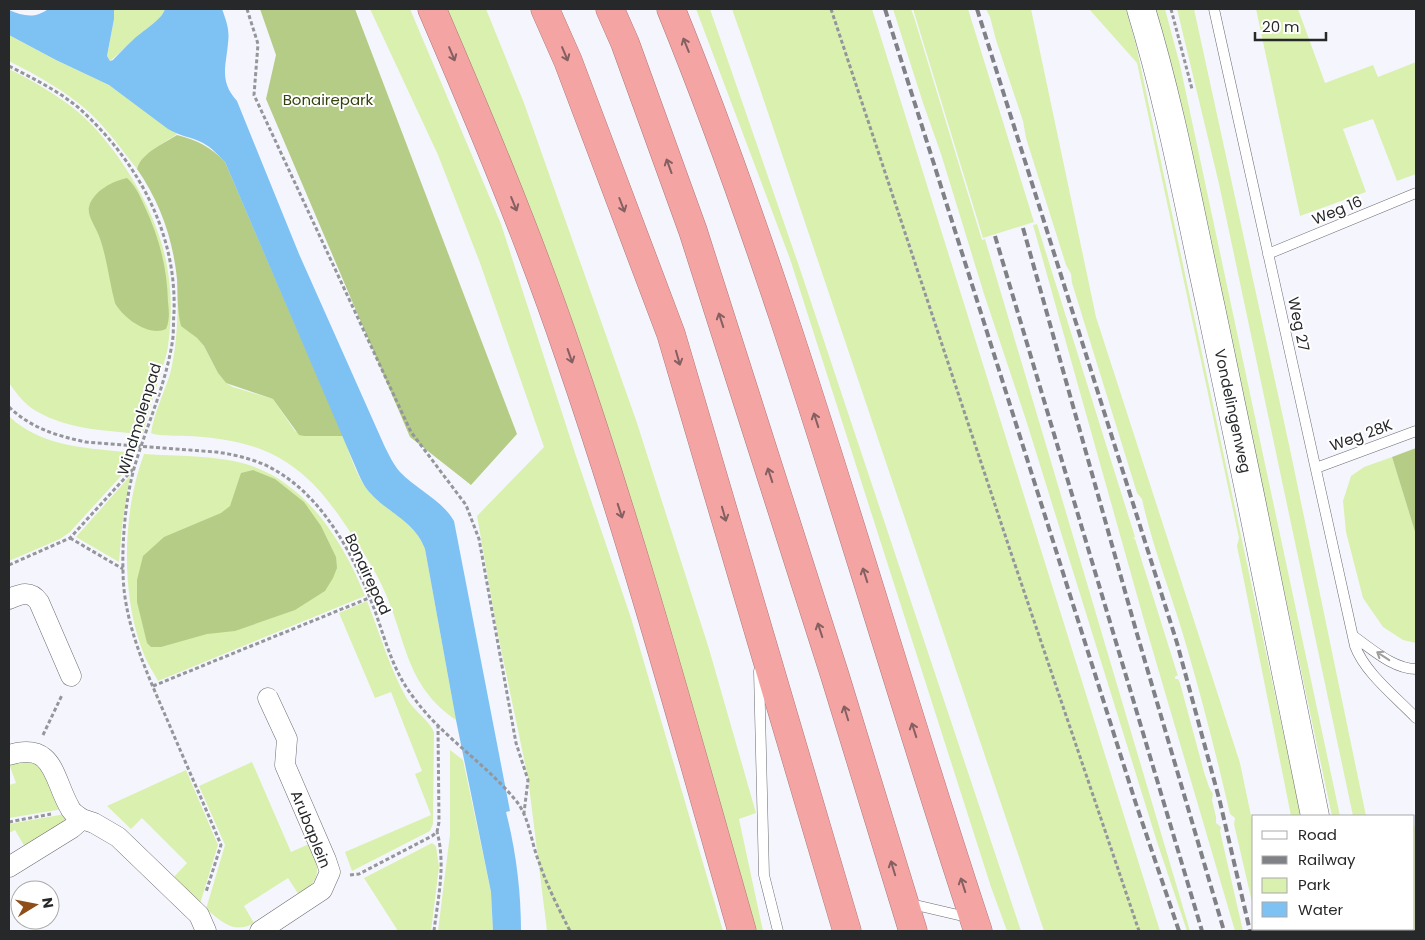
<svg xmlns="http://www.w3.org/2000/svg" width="1425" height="940" font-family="Poppins,sans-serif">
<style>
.green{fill:#daf0af}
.forest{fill:#b4cc85}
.water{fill:#7ec1f3}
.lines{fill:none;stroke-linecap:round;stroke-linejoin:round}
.lane-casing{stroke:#6b6c72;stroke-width:11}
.street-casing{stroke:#6b6c72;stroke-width:21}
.secondary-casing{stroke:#6b6c72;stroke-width:29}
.highway-casing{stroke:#ad7979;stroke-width:29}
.path{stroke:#95969b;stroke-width:3;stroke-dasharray:4 2.5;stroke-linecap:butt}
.lane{stroke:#fff;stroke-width:10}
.street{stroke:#fff;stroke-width:20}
.secondary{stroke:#fff;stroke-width:28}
.highway{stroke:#f5a4a4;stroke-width:28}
.rail{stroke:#808186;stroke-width:4;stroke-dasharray:8 4;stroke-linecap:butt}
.oneway{stroke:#846061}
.oneway2{stroke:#9e9e9f}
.labels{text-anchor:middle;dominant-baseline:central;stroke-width:4;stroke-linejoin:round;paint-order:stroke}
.park-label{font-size:15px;fill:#35430e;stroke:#fff}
.street-label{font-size:15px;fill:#27282a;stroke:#fff}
</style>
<rect width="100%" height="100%" fill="#f5f6fd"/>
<path class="green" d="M114,9H165L164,12L159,19L110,61L107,56L114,19Z
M370,9H410L501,224L576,456L631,618L723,931H547L528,778L497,630L477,516L544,447L480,263L438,155Z
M441,9H486L524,103L637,423L709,649L756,813L739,819L763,931H753Z
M696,9H710L800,269L1021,931H1007L991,887L790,259Z
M732,9H872L1160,931H1044L759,86Z
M893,9H911L914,17L982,240L985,239L1190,931H1187L1157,842L1026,420L984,294L941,154L923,103Z
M913,9H968L1034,222L983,238Z
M986,9H1031L1096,317L1240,763L1254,830V911L1234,824L1235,818L1230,814C1217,758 1203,703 1187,648C1173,598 1153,550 1142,499L1137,493L1072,283L1071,274L1066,265L1026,138L1023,121L996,40L990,17Z
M1089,9H1126L1136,45L1301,816H1291L1237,546L1239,538L1137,63Z
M1154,9H1165L1180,65L1340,816H1332L1249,425Z
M1177,9H1194L1291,454L1366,816H1353L1219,184Z
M1256,9H1298L1325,83L1373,65L1378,77L1416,62V174L1397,181L1373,119L1343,129L1366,192L1300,216Z
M9,35L56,60L109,85L177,134C165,143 141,154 137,169C122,150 108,130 90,113C66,91 38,76 9,61Z
M9,69C33,81 56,94 77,111C98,129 116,152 130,175C164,231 177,280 168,346C167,355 163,366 160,375C154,395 148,414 143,434C106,431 61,429 30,407C21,400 15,391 9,383Z
M1037,224L1135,537L1133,538L1135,539L1177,673L1178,675L1175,677V679H1178L1180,683L1204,772L1209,787L1213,794L1212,800L1216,817V823L1221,827L1220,831L1243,931H1235L1147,631L1033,225Z
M177,279L181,325L197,338L204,346L218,373L226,383L233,387L273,399L295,431L304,436H343C350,453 355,474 367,489C385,512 414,519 425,549L456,720C405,685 407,641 384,590C376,572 365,555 354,538C335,509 316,481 286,462C257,443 223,438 188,436C177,435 161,437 151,433C154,413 164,393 170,374C178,342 178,311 177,279Z
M9,416C41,448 91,448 134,453L131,465L70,532L60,539L9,561Z
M144,454C178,456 214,455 246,464C306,482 343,541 365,596L158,681C154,673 148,665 145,657C120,598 122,513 144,454Z
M1392,457L1416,535V643L1403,640L1383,627L1363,598L1346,532L1343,501L1351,476L1364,467Z
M130,476L122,526L119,562L76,537Z
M367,601C380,634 390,669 407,699C414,711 429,720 434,732L433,824L430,831L352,871L345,852L431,815L415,774L422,771L391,692L375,698L339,613Z
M450,750L463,760L491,892L493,931H438L450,834Z
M28,761L41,767L63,809L9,818V785L16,783L9,764Z
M252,762L291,852L311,843C318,867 324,879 299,895L288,878L244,906L254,923C234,935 221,921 206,909L225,845L199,786Z
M186,770L218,845L200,904L173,878L187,863L142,818L131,829L107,806Z
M65,814L67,819L25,847L15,830L9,833V824Z
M1414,826H1416V931H1378V929H1414Z
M432,843L436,846L439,867L431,931H398L364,878Z"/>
<path class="forest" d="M260,9H355L517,434L471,485L410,437L266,99L276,55Z
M177,135C197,140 211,147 225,162L343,436H304L299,435L273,399L226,383L218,373L204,346L197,338L181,326C177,311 178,294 177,279C173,239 160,202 137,169C141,153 165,143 177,135Z
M127,178C135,185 140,196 144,205C159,237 167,266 168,302C169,311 170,320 166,329C149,337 123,318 115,303C109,281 107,257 99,236C96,227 87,216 89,207C93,191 113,181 127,178Z
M1416,448V535L1392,457Z
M253,470L275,479L304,502L321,526L336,557L337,568L333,578L325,591L295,610L235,631L207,634L161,647H151L147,643L137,602V580L143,556L164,537L221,513L230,506L241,473Z"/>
<path class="water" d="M48,9H114V19L107,56L110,61L113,60C120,53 126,46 133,40C142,31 162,20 165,9H222C226,20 230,30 228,43C226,67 219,81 237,101L299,254L384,445C389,455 393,464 400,472C417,490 441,499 454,521L510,811L506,812C516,851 521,891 521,931H493L491,892L456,720L425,549C414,519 384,512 366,488C363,484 361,479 359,475L225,162C218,155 212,148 203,143C192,137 179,136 168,129L109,85L56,60L9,35V10C23,16 35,19 48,9Z"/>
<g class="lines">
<g class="lane-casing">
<path id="lane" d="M1214,9L1355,646C1365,673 1396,697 1416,718
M1268,254L1416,193
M1316,468L1416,431
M1353,636C1372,649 1393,669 1416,669
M759,671L764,875L778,931
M907,903L971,918"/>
</g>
<g class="street-casing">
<path id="street" d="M9,599C21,594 30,590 39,602L71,676
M9,755C55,741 53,779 70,808C72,813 78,816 82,819L72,828L9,867
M82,819L94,823L118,837L199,915L206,931
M260,931L322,890L330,872L326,860L285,765L287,739L268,698"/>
</g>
<g class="secondary-casing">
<path id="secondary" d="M1141,9C1171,107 1189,208 1211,308C1247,477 1281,647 1315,816
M1350,929V931"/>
</g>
<g class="highway-casing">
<path id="highway" d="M432,9C481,123 529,237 569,355C634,544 687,738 742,931
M545,9L568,61L671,334L847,931
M610,9L625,43L693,231L835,676L913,931
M671,9C793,309 876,624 978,931"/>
</g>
<path class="path" d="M247,9L258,44L254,95L411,432L466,505L479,539L516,743L528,780L524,813
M831,9L1010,550L1139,931
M1171,9L1192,89
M9,66C34,79 59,91 80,109C138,162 177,233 174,313C173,323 174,334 172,344C165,386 147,425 135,465C126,495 122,539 123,570C123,624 148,675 169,724C186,764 204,804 221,845L206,892
M9,407C31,428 57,436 86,442L216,452C232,454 248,458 263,464C321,490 354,555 375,611C385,639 393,670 411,694C440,736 486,763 517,802C530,819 531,843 539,862C547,886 559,909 570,931
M70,538L123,569
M9,565L70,538L134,468
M153,686L369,598
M43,735L62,695
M9,822L51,814
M350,875L359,874L432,836L437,832L439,822L438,726
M434,931C438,898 446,864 437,832"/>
<use href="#lane" class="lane"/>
<use href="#street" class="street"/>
<use href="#secondary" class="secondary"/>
<use href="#highway" class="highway"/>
<path class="rail" d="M885,9L1136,804L1179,931
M977,9L1177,643L1220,802L1250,931
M1023,228L1137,634L1224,931
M995,236L1202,931"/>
</g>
<defs><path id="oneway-shaft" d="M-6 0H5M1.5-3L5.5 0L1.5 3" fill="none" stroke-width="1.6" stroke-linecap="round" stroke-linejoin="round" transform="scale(1.25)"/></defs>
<g class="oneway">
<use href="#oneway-shaft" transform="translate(686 45) rotate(-112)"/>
<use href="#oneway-shaft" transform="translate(452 54) rotate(67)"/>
<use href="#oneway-shaft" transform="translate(565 54) rotate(67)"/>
<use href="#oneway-shaft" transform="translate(669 166) rotate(-110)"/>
<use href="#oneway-shaft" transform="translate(514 204) rotate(68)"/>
<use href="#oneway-shaft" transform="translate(622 205) rotate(69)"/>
<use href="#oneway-shaft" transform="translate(721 320) rotate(-108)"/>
<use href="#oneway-shaft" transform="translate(570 356) rotate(71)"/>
<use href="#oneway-shaft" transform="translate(678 358) rotate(74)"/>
<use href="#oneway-shaft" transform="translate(816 420) rotate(-108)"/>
<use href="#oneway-shaft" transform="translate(770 475) rotate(-108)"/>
<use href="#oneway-shaft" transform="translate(620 511) rotate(72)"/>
<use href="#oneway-shaft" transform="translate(724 514) rotate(74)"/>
<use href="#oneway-shaft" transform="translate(865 575) rotate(-108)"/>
<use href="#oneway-shaft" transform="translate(820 630) rotate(-108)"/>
<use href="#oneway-shaft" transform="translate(846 713) rotate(-107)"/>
<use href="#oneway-shaft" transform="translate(914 730) rotate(-108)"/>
<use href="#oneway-shaft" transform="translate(893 868) rotate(-107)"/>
<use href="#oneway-shaft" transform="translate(963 885) rotate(-108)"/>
</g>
<use class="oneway2" href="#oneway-shaft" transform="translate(1383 656) rotate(-147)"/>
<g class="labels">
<g class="park-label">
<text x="328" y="99">Bonairepark</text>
</g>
<g class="street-label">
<text transform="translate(1337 210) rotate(-22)">Weg 16</text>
<text transform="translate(1299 324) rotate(78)">Weg 27</text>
<text transform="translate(1233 411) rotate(78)">Vondelingenweg</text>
<text transform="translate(139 419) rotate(-73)">Windmolenpad</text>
<text transform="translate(1361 435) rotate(-20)">Weg 28K</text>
<text transform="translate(368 574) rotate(65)">Bonairepad</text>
<text transform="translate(311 829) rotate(68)">Arubaplein</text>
</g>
</g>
<rect width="1425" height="940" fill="none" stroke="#27282a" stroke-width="20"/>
<rect x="1252" y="815" width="162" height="115" fill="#ffffff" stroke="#a9a9aa"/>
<rect x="1262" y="831" width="25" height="8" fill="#ffffff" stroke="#a9a9aa"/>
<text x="1298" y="840" font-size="15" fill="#27282a">Road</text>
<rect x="1262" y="856" width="25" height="8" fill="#808186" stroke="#a9a9aa"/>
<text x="1298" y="865" font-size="15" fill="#27282a">Railway</text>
<rect x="1262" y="878" width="25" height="15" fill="#daf0af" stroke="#a9a9aa"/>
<text x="1298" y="890" font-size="15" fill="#27282a">Park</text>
<rect x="1262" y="902" width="25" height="15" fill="#7ec1f3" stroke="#a9a9aa"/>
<text x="1298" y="915" font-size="15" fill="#27282a">Water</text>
<g transform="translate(35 905) rotate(80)"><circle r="24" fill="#ffffff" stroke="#a9a9aa"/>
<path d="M0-4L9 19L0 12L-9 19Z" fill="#8f4d1a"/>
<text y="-8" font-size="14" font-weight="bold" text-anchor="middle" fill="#27282a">N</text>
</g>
<path d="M1255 32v8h71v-8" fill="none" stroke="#27282a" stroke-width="2.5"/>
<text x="1262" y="32" font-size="15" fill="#27282a" stroke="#ffffff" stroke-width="4" paint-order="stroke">20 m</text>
</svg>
